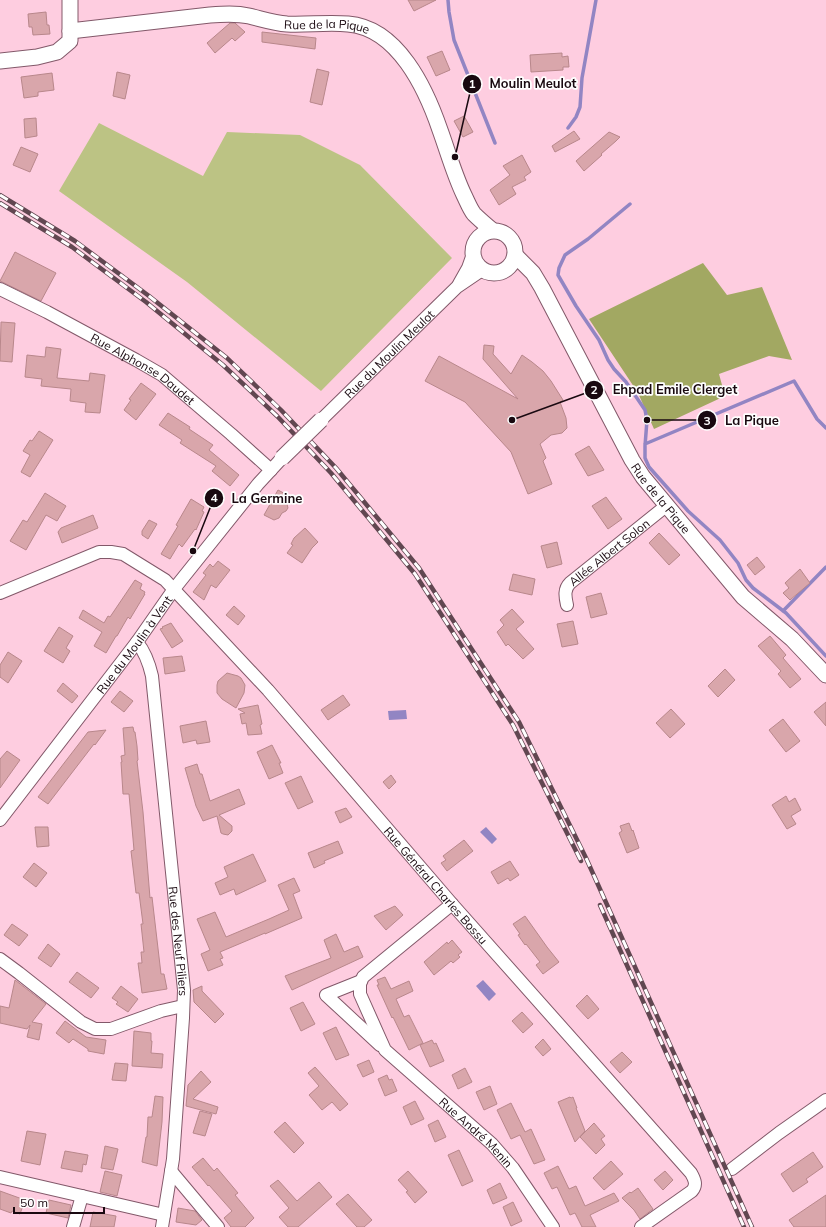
<svg xmlns="http://www.w3.org/2000/svg" width="826" height="1227" font-family="Mulish,sans-serif">
<style>
.green{fill:#bcc384}
.forest{fill:#a2a862}
.water{fill:#9285c3}
.lines{fill:none;stroke-linecap:round;stroke-linejoin:round}
.stream{stroke:#9285c3;stroke-width:3.5}
.building{fill:#d9a6ab;stroke:#b8878b}
.minor-casing{stroke:#825869;stroke-width:14}
.tertiary-casing{stroke:#825869;stroke-width:17}
.minor{stroke:#fff;stroke-width:12}
.tertiary{stroke:#fff;stroke-width:15}
.rail-casing{stroke:#614751;stroke-width:4.5}
.rail{stroke:#fefefe;stroke-width:3;stroke-dasharray:9;stroke-linecap:butt}
.tertiary-bridge-casing{stroke:#825869;stroke-width:17;stroke-linecap:butt}
.tertiary-bridge{stroke:#fff;stroke-width:15}
.labels{text-anchor:middle;dominant-baseline:central;stroke-width:3.5;stroke-linejoin:round;paint-order:stroke}
.street-label{font-size:12px;fill:#190910;stroke:#fefefe}
.leader{fill:none;stroke:#190910;stroke-width:1.5}
.callout-dot{fill:#190910;stroke:#fefefe;stroke-width:1.5}
.mark-label{font-size:12px;text-anchor:middle;font-weight:bold;fill:#fff}
.callout-label{font-size:13px;text-anchor:middle;font-weight:bold;fill:#190910;stroke:#fefefe;stroke-width:3.5;stroke-linejoin:round;paint-order:stroke}
</style>
<rect width="100%" height="100%" fill="#fecde0"/>
<path class="green" d="M99,123L203,176L227,132L300,135L360,165L452,258L321,391L187,282L59,191Z"/>
<path class="forest" d="M703,263L727,295L762,287L792,360L769,356L719,374L725,396L654,429L638,393L589,319Z"/>
<path class="water" d="M406,710L407,719L389,720L388,711Z
M486,827L497,839L492,844L480,832Z
M483,980L496,994L489,1001L476,986Z"/>
<g class="lines">
<path class="stream" d="M448,0L449,12L454,40L495,143
M568,128L576,117L580,107L582,78L596,0
M630,204L588,239L565,255L559,268L558,275L576,306L599,340L608,360L614,369L626,382L645,410L647,420L645,446V458L649,467L688,511L720,540L738,563L746,580L753,588L786,613L826,656
M645,444L794,381L817,419L826,428
M783,611L826,567"/>
</g>
<path class="building" d="M408,0H436L414,11Z
M46,12L47,25H49L50,34L33,35L32,27H29L28,14Z
M230,23H235L245,32L235,41L232,38L215,53L207,43Z
M262,32L316,38L315,49L262,42Z
M442,51L450,70L436,76L427,57Z
M562,53V57L568,56L569,67H563V70L531,72L530,55Z
M317,69L329,72L322,105L310,102Z
M117,72L130,75L125,99L113,96Z
M52,73L54,90L38,92V96L24,98L21,77Z
M464,116L473,132L463,137L454,121Z
M36,118L37,136L25,138L24,119Z
M574,131L580,139L555,152L552,146Z
M609,132L620,137L616,141L601,154L602,155L584,171L576,161Z
M21,147L38,154L30,172L13,165Z
M522,155L531,172L524,177L526,180L512,187L516,194L499,205L490,190L510,175L503,166Z
M15,252L56,273L41,301L0,281Z
M1,322L15,323L12,362L0,361Z
M484,345L494,346L493,354L511,374L522,355L532,362L543,371L551,381L563,400L560,402L566,418L567,428L562,433L551,435L540,444L546,458L543,461L552,484L528,494L511,452L465,402L425,381L439,356L518,399L483,359Z
M46,347L61,349L57,378L89,381L90,373L105,375L100,413L85,412L86,403L70,401L71,389L41,386L42,379L25,377L27,355L45,357Z
M141,383L156,394L136,420L124,410L131,400L129,399Z
M168,413L190,427L189,429L213,445L209,450L239,475L230,486L212,471L216,466L180,443L182,440L159,425Z
M39,431L53,440L30,477L21,472L30,455L23,451L30,440L32,441Z
M589,446L604,470L588,476L575,454Z
M278,490L291,497L287,504L288,508L286,511L282,513L279,518L274,520L264,515Z
M45,493L66,506L57,521L46,515L26,550L10,541L23,520L27,522Z
M606,497L622,519L608,529L592,506Z
M191,499L204,507L202,511L204,512L196,530L195,529L182,547L179,544L170,559L161,554L178,526L176,525Z
M93,515L98,528L62,543L58,532L61,528Z
M149,520L157,524L148,539L142,535V531Z
M305,528L318,542L312,548L302,563L287,553L293,545L291,544L294,538Z
M659,533L680,555L669,565L649,543Z
M557,542L562,564L547,568L541,546Z
M757,557L765,567L755,575L747,565Z
M218,561L230,570L216,588L211,585L204,600L193,592L206,575L203,573L210,564L213,567Z
M800,569L810,583L790,600L783,593L789,588L785,583Z
M513,574L535,579L532,595L509,590Z
M135,580L142,584L140,589L145,592L144,594H145L130,619L128,617L117,636H116L106,653L94,646L102,632L79,618L83,610L104,623L108,616L110,617Z
M601,593L607,614L591,618L586,597Z
M234,606L245,616L238,625L226,615Z
M512,609L524,622L516,629L534,649L523,659L508,644L506,646L497,632L504,625L500,620Z
M573,621L578,644L562,647L557,624Z
M171,623L183,641L172,648L160,629L163,628L162,627Z
M59,627L73,636L66,648L70,651L63,663L44,651Z
M770,636L786,655L783,658L801,679L790,688L778,674L781,671L758,646Z
M8,652L22,661L8,683L0,677V665Z
M182,656L185,671L165,674L163,658Z
M725,669L735,680L718,697L708,686Z
M227,673L238,676L241,678L245,685L244,693L236,708L222,699L217,693V685L218,681Z
M63,683L78,696L72,703L57,691Z
M120,691L133,701L124,712L111,702Z
M343,695L350,705L328,720L321,710Z
M826,702V726L814,712Z
M258,705L262,724L260,725L262,734L248,735L246,723L242,724L240,714L245,713L238,709Z
M671,709L685,724L670,738L656,723Z
M783,719L800,741L786,752L769,730Z
M206,721L210,742L197,744L196,740L183,743L180,726Z
M133,727L134,732H135L137,746L138,760L137,761L143,812L150,898L152,897L161,974H164L167,989L142,993L138,963H142L141,952H144L141,924H143L139,893H136L131,851L134,850L129,794H123L121,762H122L121,756L125,755L123,728Z
M106,730L95,745L94,744L48,804L38,797L88,732Z
M272,745L281,763H279L283,773L269,779L257,752Z
M7,751L20,760L0,788V759Z
M197,764L200,774H202L210,801L239,789L245,804L219,815L232,826V831L228,835L223,834L221,833L217,816L203,821L196,806L185,768Z
M391,775L396,782L389,789L383,782Z
M301,776L313,802L298,809L285,783Z
M786,796L789,802L795,798L801,810L791,816L796,824L787,829L772,805Z
M346,808L352,817L340,823L335,812Z
M629,823L632,831L633,830L639,848L627,853L619,833L622,831L620,826Z
M35,827H48L49,846L37,847Z
M464,840L473,851L447,871L441,863L446,860L443,856Z
M338,841L343,853L324,861L325,863L314,868L308,853Z
M253,854L266,881L236,895L234,889L220,895L215,883L228,877L224,867Z
M510,861L519,875L510,881L508,878L498,884L491,872Z
M34,863L47,873L36,887L23,877Z
M294,878L300,891L293,894L302,918L265,934V933L220,952L223,958L220,959L223,965L208,971L201,954L210,950L197,919L215,912L226,937L269,919L289,910L278,885Z
M395,906L403,915L386,930L374,916Z
M525,916L547,947L559,962L543,974L536,965L540,962L526,944L525,945L518,935L520,934L513,924Z
M12,924L28,935L19,946L4,935Z
M336,934L344,952L358,946L363,957L292,990L285,976L331,958L324,940Z
M452,940L462,952L458,955L460,957L453,963L451,961L434,975L424,962L447,942L448,944Z
M48,944L60,954L51,967L38,958Z
M77,972L99,988L91,998L69,982Z
M385,977L391,989L409,981L413,991L396,999L404,1017L409,1015L423,1043L409,1050L393,1017L392,1018L377,985H379L377,980Z
M15,980L46,1004L32,1022L42,1024L39,1040L27,1037L30,1025L27,1029L0,1023V1006L9,1008Z
M121,986L138,999L128,1012L116,1004L118,1002L112,998Z
M202,986V991L224,1014L215,1023L194,1002L193,990Z
M587,995L599,1009L588,1019L576,1006Z
M303,1002L315,1024L301,1031L290,1008Z
M522,1012L533,1024L523,1033L512,1021Z
M65,1021L86,1037L106,1040L104,1054L88,1051V1049L73,1039L69,1043L56,1033Z
M336,1027L349,1055L336,1060L323,1033Z
M134,1031L151,1033V1041H152L151,1053L163,1054L162,1068L132,1066Z
M543,1039L551,1049L543,1056L535,1047Z
M432,1040L434,1044L436,1043L444,1061L430,1067L420,1045Z
M622,1052L632,1062L620,1073L610,1062Z
M369,1060L374,1072L363,1077L357,1065Z
M115,1063L128,1064L126,1081L112,1080Z
M315,1067L348,1104L340,1111L332,1102L322,1110L309,1095L319,1086L308,1073Z
M465,1068L472,1082L458,1089L452,1075Z
M201,1071L211,1082L193,1099L218,1107L216,1114L186,1106L188,1085Z
M387,1075L389,1080L392,1079L397,1091L385,1096L378,1079Z
M490,1086L497,1104L484,1110L476,1092Z
M155,1096L163,1097L162,1122L157,1166L142,1162L146,1137H147L148,1117H152Z
M570,1097L571,1098L573,1097L577,1108H576L585,1131L575,1142L558,1102Z
M415,1101L424,1119L411,1125L403,1107Z
M511,1103L525,1132L531,1129L545,1160L534,1164L520,1135L511,1139L497,1110Z
M200,1111L212,1114L205,1136L193,1133Z
M438,1120L446,1137L435,1142L428,1125Z
M285,1122L304,1143L294,1153L274,1132Z
M594,1123L605,1136L601,1139L605,1145L596,1154L580,1137Z
M27,1131L46,1134L40,1165L21,1161Z
M105,1146L118,1149L113,1170L101,1168Z
M459,1150L473,1181L462,1186L448,1155Z
M65,1151L88,1155L86,1165L83,1164L82,1172L61,1168Z
M813,1152L823,1167L806,1179L808,1182L793,1192L781,1174Z
M203,1158L214,1171L217,1168L238,1193L235,1195L254,1218L245,1227H231L224,1218L232,1211L209,1185L208,1186L204,1181L192,1167Z
M611,1161L623,1174L604,1190L593,1178Z
M558,1166L569,1189L576,1186L585,1206L614,1193L619,1201L590,1215L596,1227H582L575,1213L570,1215L557,1187L552,1189L544,1173Z
M105,1171L122,1175L117,1196L100,1192Z
M408,1171L427,1192L415,1203L406,1192L408,1191L398,1180Z
M665,1171L673,1180L663,1190L654,1180Z
M278,1180L297,1201L319,1182L332,1197L298,1227H288L279,1217L289,1208L270,1186Z
M500,1183L507,1198L493,1204L487,1190Z
M638,1188L653,1209L640,1219L634,1210L622,1198L630,1192L631,1193Z
M0,1191L25,1200L20,1214L12,1211L11,1213L0,1209Z
M348,1194L372,1220L364,1227H357L336,1204Z
M826,1195V1227H794L789,1220Z
M49,1200L71,1205L68,1218L46,1213Z
M513,1202L522,1221L511,1226L503,1207Z
M178,1208L195,1211L202,1220L196,1225L176,1222Z
M93,1212L116,1216L114,1227H90Z"/>
<g class="lines">
<g class="minor-casing">
<g id="minor">
<path d="M459,284L468,268L473,254"/>
<path id="s1" d="M0,289L47,312L136,360L162,375L231,434L271,470"/>
<path id="s2" d="M321,420L457,287L482,270"/>
<path id="s3" d="M0,593L99,552H111L123,554L165,580L268,690L452,904L691,1173C695,1180 697,1185 692,1191L641,1227"/>
<path id="s4" d="M567,605C565,596 564,589 570,583L666,506"/>
<path id="s5" d="M137,642C145,652 149,663 152,676L184,990L183,1018L173,1159L162,1227"/>
<path id="s6" d="M0,820L137,642L174,589L258,484L282,458"/>
<path id="s7" d="M452,904L363,977L360,984V994L385,1050L492,1144L513,1168L553,1227"/>
<path d="M0,959L19,973L81,1022L95,1029H111L161,1011L183,1006"/>
<path d="M361,981L326,995L380,1045"/>
<path d="M732,1169L779,1133L826,1100"/>
<path d="M171,1171L218,1227"/>
<path d="M0,1177L164,1215"/>
<path d="M73,1227L82,1196"/>
</g>
</g>
<g class="tertiary-casing">
<g id="tertiary">
<path id="s8" d="M70,31L210,15C223,14 236,13 249,16C262,19 274,23 287,24C307,25 328,22 348,24C398,28 426,89 440,130C448,152 454,174 464,195C467,201 470,209 474,214C480,220 486,225 492,230"/>
<path d="M0,61L37,57L57,52L70,41V0"/>
<circle cx="494" cy="252" r="21"/>
<path id="s9" d="M515,255L533,273L542,288L632,460L643,477L743,597L792,639L826,675"/>
</g>
</g>
<use href="#minor" class="minor"/>
<use href="#tertiary" class="tertiary"/>
<g class="rail-casing">
<path id="rail" d="M0,195L75,241L149,296L227,358L281,410L336,468L419,568L519,722L586,858L752,1227
M0,203L72,247L146,302L223,365L277,416L331,473L415,574L513,725L581,861
M600,905L744,1227"/>
</g>
<use href="#rail" class="rail"/>
<g class="tertiary-bridge-casing">
<path id="tertiary-bridge" d="M282,458L321,420"/>
</g>
<use href="#tertiary-bridge" class="tertiary-bridge"/>
</g>
<g class="labels">
<g class="street-label">
<text stroke="none"><textPath href="#s8" startOffset="259">Rue de la Pique</textPath></text>
<text stroke="none"><textPath href="#s2" startOffset="95">Rue du Moulin Meulot</textPath></text>
<text stroke="none"><textPath href="#s1" startOffset="164">Rue Alphonse Daudet</textPath></text>
<text stroke="none"><textPath href="#s9" startOffset="285">Rue de la Pique</textPath></text>
<text stroke="none"><textPath href="#s4" startOffset="73">Allée Albert Solon</textPath></text>
<text stroke="none"><textPath href="#s6" startOffset="221">Rue du Moulin à Vent</textPath></text>
<text stroke="none"><textPath href="#s3" startOffset="589">Rue Général Charles Bossu</textPath></text>
<text stroke="none"><textPath href="#s5" startOffset="304">Rue des Neuf Piliers</textPath></text>
<text stroke="none"><textPath href="#s7" startOffset="317">Rue André Menin</textPath></text>
</g>
</g>
<path class="leader" d="M455 157L472 84M512 420L594 390M647 420L707 420M193 551L214 498"/>
<g class="callout-dot">
<circle cx="455" cy="157" r="4"/>
<circle cx="512" cy="420" r="4"/>
<circle cx="647" cy="420" r="4"/>
<circle cx="193" cy="551" r="4"/>
<circle cx="472" cy="84" r="10"/>
<circle cx="594" cy="390" r="10"/>
<circle cx="707" cy="420" r="10"/>
<circle cx="214" cy="498" r="10"/>
</g>
<g class="mark-label">
<text x="472" y="88">1</text>
<text x="594" y="394">2</text>
<text x="707" y="425">3</text>
<text x="214" y="502">4</text>
</g>
<g class="callout-label">
<text x="533" y="88">Moulin Meulot</text>
<text x="675" y="394">Ehpad Emile Clerget</text>
<text x="752" y="425">La Pique</text>
<text x="267" y="503">La Germine</text>
</g>
<path d="M14 1207v6h90v-6" fill="none" stroke="#190910" stroke-width="2"/>
<text x="20" y="1207" font-size="12" fill="#190910" stroke="#fefefe" stroke-width="3" paint-order="stroke">50 m</text>
</svg>
